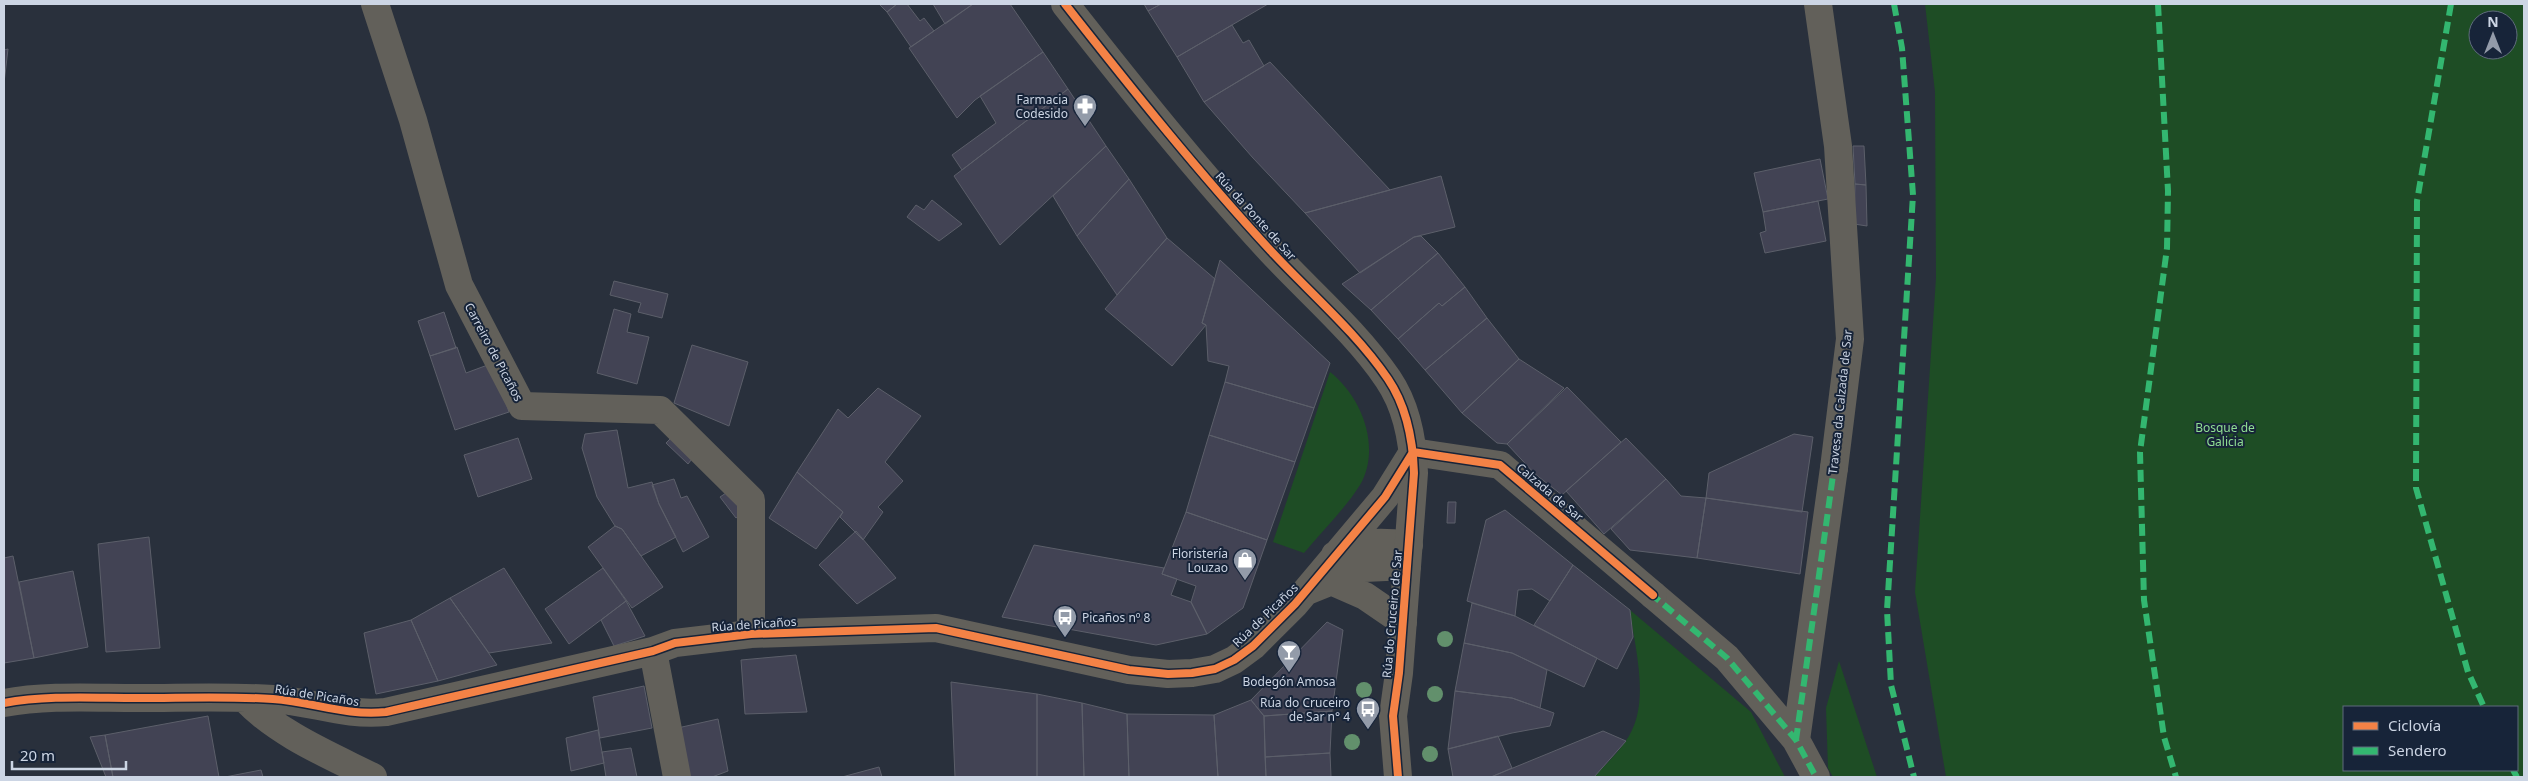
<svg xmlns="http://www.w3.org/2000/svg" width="2528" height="781" font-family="'Noto Sans',sans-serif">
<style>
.green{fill:#1e4d25;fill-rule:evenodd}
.building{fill:#424354;stroke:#5c5f6a}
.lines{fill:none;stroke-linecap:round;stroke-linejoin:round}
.pedestrian{stroke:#62605a;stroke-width:28}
.minor{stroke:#62605a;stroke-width:28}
.tertiary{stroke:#62605a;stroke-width:28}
.quiet{stroke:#33b770;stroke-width:6;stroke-dasharray:12 6;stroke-linecap:butt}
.cycleway-casing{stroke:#172439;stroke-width:11}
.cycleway{stroke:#f48246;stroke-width:8}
.tree{fill:#62906c}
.labels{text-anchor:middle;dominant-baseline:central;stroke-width:4;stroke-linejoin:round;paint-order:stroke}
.poi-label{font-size:12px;fill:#ccd5e4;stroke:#172439;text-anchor:end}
.street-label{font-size:12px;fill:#ccd5e4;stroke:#172439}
.park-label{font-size:12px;fill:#90de93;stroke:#172439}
</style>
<rect width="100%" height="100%" fill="#29303c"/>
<path class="green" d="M1925,4H2524V777H1946L1915,592L1936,278L1935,92ZM2478,20H2508V50H2478ZM2344,707H2517V770H2344Z
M1330,372C1361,396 1382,447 1360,485C1345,509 1322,531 1304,553L1273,542Z
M1630,610L1751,712L1785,777H1594C1604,766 1616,755 1625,742C1652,706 1635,651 1630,610Z
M1839,661L1877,777H1833L1828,768L1826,708Z"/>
<path class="building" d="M879,4H897L887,12Z
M897,4H907L920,21L924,18L934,31L911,47L887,12Z
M933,4H973L945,24Z
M973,4H1010L1043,52L975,100L957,118L909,48Z
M1144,4H1161L1148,11Z
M1161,4H1268L1177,57L1148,11Z
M1232,25L1243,43L1249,40L1264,66L1204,102L1177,57Z
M8,49L4,83V50Z
M1043,52L1068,89L962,170L952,155L996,123L980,96Z
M1270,62L1390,190L1305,213L1253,158L1204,102Z
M1068,89L1106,146L1000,245L954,176Z
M1106,146L1129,179L1077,236L1053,196Z
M1853,146H1864L1866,185L1855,184Z
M1820,159L1828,199L1763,212L1754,173Z
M1441,176L1455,227L1414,237L1360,273L1305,213Z
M1129,179L1167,238L1117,295L1077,236Z
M1855,184L1866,185L1867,226L1854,224Z
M932,200L962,224L939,241L907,217L916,205L924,210Z
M1818,201L1826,241L1765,253L1760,233L1766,231L1763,212Z
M1421,236L1438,253L1371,310L1342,284L1414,237Z
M1167,238L1215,279L1202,323L1206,325L1172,366L1105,309Z
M1438,253L1465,287L1442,306L1439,303L1398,339L1371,310Z
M1220,260L1330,363L1314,408L1225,382L1229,366L1208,361L1206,325L1202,323Z
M614,281L668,294L662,318L638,312L641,303L610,295Z
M1465,287L1487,318L1425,370L1398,339L1439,303L1442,306Z
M614,309L631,314L627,332L649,337L637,384L597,373Z
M444,312L456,348L430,356L418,321Z
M1487,318L1519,359L1462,413L1425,370Z
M692,345L748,362L729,426L674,403Z
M457,347L466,373L493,363L509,412L455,430L430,356Z
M1519,359L1564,388L1507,444L1497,443L1462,413Z
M1225,382L1314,408L1295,462L1209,435Z
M1567,387L1621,442L1562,495L1535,474L1507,444Z
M878,388L921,416L885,462L903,481L878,507L883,512L863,540L840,517L843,512L797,472L838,409L848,418Z
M617,430L628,488L652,482L659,504L676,537L641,556L622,529L615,526L597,497L582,448L585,434Z
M675,434L695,455L688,464L666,443Z
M1794,434L1813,437L1802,512L1706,498L1709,473Z
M1209,435L1295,462L1267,540L1186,512Z
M518,438L532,479L478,497L464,455Z
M1626,438L1666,479L1604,534L1566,491Z
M797,472L843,512L816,549L769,518Z
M674,479L681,498L687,496L709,537L683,552L659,504L652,485Z
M1666,479L1681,496L1706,498L1697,558L1630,550L1611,529Z
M729,491L744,512L736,518L720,497Z
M1706,498L1808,512L1800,574L1697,558Z
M1448,502H1456L1455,523H1447Z
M1505,510L1573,565L1550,601L1532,589L1518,590L1515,616L1467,601L1486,520Z
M1186,512L1267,540L1243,608L1207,634L1191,602L1196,586L1162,574Z
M615,526L622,529L663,587L632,608L588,547Z
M856,531L896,578L857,604L819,565Z
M149,537L160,648L106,652L98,544Z
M1034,545L1164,568L1162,574L1177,579L1171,595L1191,602L1207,634L1156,645L1002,617Z
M13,556L34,658L4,663V558Z
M1573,565L1630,610L1633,637L1617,669L1534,625Z
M504,568L552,643L489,653L450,598Z
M603,568L626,601L569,644L545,609Z
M73,571L88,647L34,658L19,582Z
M450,598L497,665L438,681L411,620Z
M626,601L645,636L614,646L601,620Z
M1472,603L1515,616L1597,658L1584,687L1512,653L1464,643Z
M411,620L438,681L376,694L364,633Z
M1327,622L1343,630L1332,711L1264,716L1251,700Z
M1464,643L1512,653L1547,670L1540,708L1512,698L1455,691Z
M796,655L807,712L745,714L741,660Z
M951,682L1037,694V777H955Z
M644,686L652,728L600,738L593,697Z
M1455,691L1512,698L1554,713L1550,726L1512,733L1448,749Z
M1037,694L1082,703L1084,777H1037Z
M1251,700L1264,716L1266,777H1218L1214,715Z
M1082,703L1127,714L1129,777H1084Z
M1332,711L1330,753L1265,757L1264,716Z
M1127,714L1214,715L1218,777H1129Z
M208,716L219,777H113L105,735Z
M718,719L728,771L712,777H683L673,729Z
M598,730L604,763L571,771L566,738Z
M1603,731L1626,741L1594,777H1491Z
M105,735L113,777H106L90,737Z
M1498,736L1512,768L1491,777H1453L1448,749Z
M631,748L637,777H606L602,752Z
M1330,753L1331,777H1266L1265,757Z
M879,767L882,777H842Z
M261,770L263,777H225Z"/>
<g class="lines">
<path class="pedestrian" d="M1653,595L1727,658L1796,740L1816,777
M1796,740L1834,468"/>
<path class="minor" d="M375,4L413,120L459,285L522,406L660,410L751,500V634
M1818,4L1838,146L1850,339L1834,468
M1335,555C1363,541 1379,541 1409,545
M1333,582L1365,596L1403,622
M1307,591L1364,568L1407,566
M653,651L677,777
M244,698C278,734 329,755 373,777
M4,703C47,695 93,698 137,698C182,698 228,696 273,699C314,702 344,716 386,712L653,651L675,643L751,634L936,628L1129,670L1168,674L1192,673L1215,669L1234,660L1253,646L1295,604L1385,497L1413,452L1500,465L1653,595"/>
<path class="tertiary" d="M1065,4C1131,88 1198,172 1271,251C1310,293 1356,332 1388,379C1407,407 1413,441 1414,473L1399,673L1393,716L1398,777"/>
<path class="quiet" d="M1894,4L1902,48L1913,195L1887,610L1891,685L1914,777
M2158,4L2168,191L2167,248L2140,452L2144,600L2164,737L2176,777
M2451,4L2417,201L2416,488L2468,672L2484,707
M1650,593L1727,658L1796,740L1816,777
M1796,740L1834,468
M2513,770L2517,777"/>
<g class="cycleway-casing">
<path id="cycleway" d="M1065,4C1131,88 1198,172 1271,251C1310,293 1356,332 1388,379C1407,407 1413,441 1414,473L1399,673L1393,716L1398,777
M1413,452L1500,465L1653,595
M4,703C47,695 93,698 137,698C182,698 228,696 273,699C314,702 344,716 386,712L653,651L675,643L751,634L936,628L1129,670L1168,674L1192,673L1215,669L1234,660L1253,646L1295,604L1385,497L1413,452"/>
</g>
<use href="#cycleway" class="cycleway"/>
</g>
<g class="tree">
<circle cx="1445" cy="639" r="8"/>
<circle cx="1364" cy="690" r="8"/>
<circle cx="1435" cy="694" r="8"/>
<circle cx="1352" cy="742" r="8"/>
<circle cx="1430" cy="754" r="8"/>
</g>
<defs>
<g id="pharmacy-pin" transform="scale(1.25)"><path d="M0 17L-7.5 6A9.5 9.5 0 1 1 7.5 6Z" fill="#939ba9" stroke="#172439"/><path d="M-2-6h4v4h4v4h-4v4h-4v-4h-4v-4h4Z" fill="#fff"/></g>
<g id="shop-pin" transform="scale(1.25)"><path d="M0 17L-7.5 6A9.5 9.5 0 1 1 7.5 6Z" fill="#939ba9" stroke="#172439"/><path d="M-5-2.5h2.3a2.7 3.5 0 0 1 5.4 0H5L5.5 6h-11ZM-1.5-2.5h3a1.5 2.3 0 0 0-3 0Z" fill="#fff"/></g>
<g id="bus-pin" transform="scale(1.25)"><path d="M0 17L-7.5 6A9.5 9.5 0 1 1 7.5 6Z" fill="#939ba9" stroke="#172439"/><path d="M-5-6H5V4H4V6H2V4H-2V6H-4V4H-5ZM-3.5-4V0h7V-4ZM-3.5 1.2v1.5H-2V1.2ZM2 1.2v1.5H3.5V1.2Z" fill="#fff"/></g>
<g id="bar-pin" transform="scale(1.25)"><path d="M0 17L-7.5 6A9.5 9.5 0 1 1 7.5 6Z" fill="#939ba9" stroke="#172439"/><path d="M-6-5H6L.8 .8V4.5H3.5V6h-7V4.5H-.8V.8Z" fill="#fff"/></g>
</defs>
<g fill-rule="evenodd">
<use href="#pharmacy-pin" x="1085" y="106"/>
<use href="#shop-pin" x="1245" y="560"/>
<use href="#bus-pin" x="1065" y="617"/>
<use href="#bar-pin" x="1289" y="652"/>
<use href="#bus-pin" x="1368" y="709"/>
</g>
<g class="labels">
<g class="poi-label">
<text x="1068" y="99">Farmacia<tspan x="1068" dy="14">Codesido</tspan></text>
<text x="1228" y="553">Floristería<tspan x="1228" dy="14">Louzao</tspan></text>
<text x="1082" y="617" text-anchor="start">Picaños nº 8</text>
<text x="1289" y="681" text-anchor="middle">Bodegón Amosa</text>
<text x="1350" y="702">Rúa do Cruceiro<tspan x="1350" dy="14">de Sar n° 4</tspan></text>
</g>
<g class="street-label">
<text transform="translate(1256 216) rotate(48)">Rúa da Ponte de Sar</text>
<text transform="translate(494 352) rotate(62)">Carreiro de Picaños</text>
<text transform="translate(1840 402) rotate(-84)">Travesa da Calzada de Sar</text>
<text transform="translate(1550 492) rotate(40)">Calzada de Sar</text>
<text transform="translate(1392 614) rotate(-85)">Rúa do Cruceiro de Sar</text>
<text transform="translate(1265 615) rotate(-44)">Rúa de Picaños</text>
<text transform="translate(754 624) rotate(-4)">Rúa de Picaños</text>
<text transform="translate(317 695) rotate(9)">Rúa de Picaños</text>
</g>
<g class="park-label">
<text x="2225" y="427">Bosque de<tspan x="2225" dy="14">Galicia</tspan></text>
</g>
</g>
<rect width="2528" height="781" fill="none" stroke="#ccd5e4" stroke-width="10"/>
<rect x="2343" y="706" width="175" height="65" fill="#172439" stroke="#5f6b7d"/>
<rect x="2353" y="722" width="25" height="8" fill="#f48246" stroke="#5f6b7d"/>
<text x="2388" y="731" font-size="15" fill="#ccd5e4">Ciclovía</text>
<rect x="2353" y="747" width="25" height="8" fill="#33b770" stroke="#5f6b7d"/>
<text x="2388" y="756" font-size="15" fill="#ccd5e4">Sendero</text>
<g transform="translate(2493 35)"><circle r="24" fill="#172439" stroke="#5f6b7d"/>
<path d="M0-4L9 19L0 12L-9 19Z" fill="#939ba9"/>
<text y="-8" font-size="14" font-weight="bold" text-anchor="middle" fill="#ccd5e4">N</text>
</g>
<path d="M12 761v8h114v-8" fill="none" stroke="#ccd5e4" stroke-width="2.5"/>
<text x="20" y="761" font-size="15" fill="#ccd5e4" stroke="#172439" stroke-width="4" paint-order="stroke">20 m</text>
</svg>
